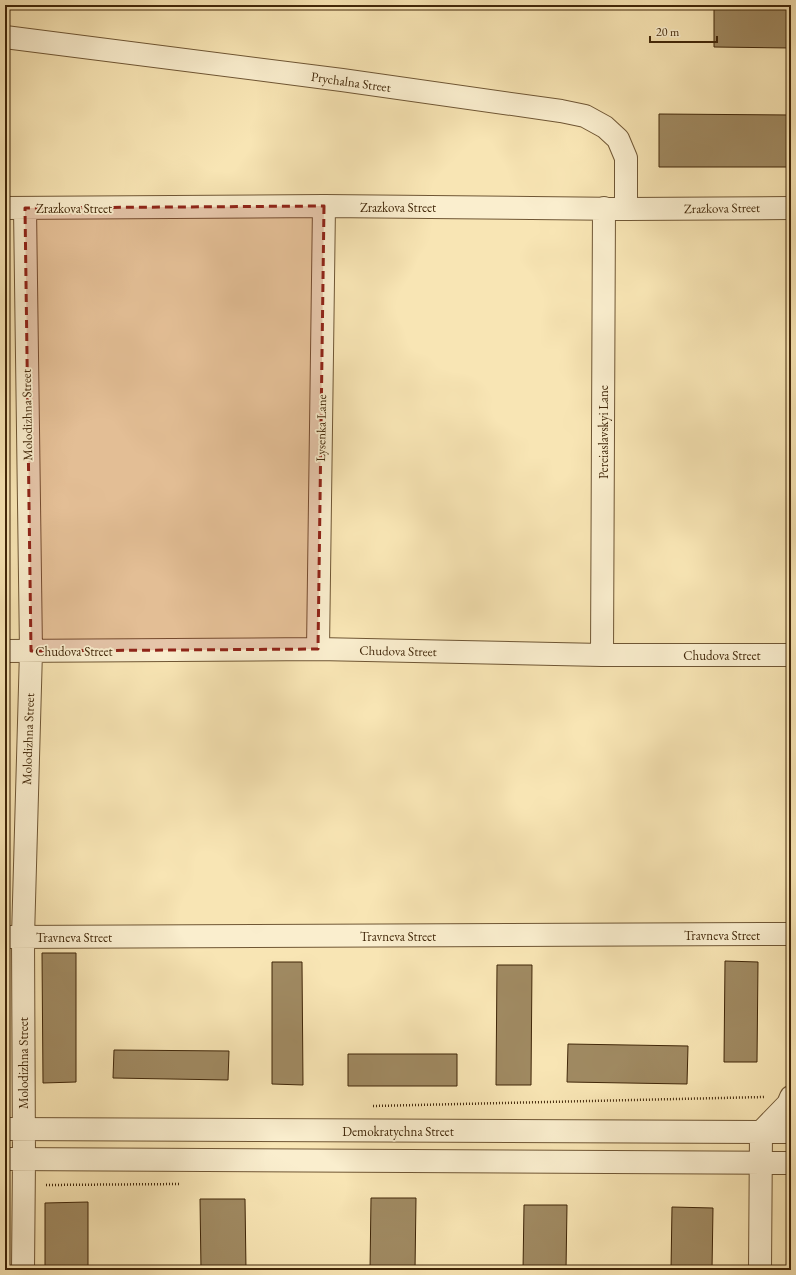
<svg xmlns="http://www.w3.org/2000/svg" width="796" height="1275" font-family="'EB Garamond',serif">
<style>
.building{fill:#a08a62;stroke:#412709}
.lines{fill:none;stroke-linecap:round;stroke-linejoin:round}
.minor-casing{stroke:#6f5634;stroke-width:24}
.path{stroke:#412709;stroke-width:2.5;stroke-dasharray:1 2;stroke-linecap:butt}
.minor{stroke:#faeece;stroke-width:22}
.marked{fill:#8f2418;fill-opacity:0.2;stroke:#8f2418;stroke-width:3;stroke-dasharray:8 5;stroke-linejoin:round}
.labels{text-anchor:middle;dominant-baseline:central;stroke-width:3.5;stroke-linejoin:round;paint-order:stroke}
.street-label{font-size:13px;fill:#412709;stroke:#faeece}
</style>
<rect width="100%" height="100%" fill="#f8e5b4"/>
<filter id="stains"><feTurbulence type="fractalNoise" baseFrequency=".005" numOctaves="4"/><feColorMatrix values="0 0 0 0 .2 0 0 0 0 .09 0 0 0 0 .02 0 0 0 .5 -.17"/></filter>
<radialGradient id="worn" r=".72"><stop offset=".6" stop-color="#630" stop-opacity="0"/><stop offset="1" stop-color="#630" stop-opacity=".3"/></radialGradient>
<path class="building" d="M714,9H791V48L714,47Z
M659,114L791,115V167H659Z
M42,953H76V1082L43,1083Z
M725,961L758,962L757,1062H724Z
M272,962H302L303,1085L272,1084Z
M497,965H532L531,1085H496Z
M568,1044L688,1046L687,1084L567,1082Z
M114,1050L229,1051L228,1080L113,1078Z
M348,1054H457V1086H348Z
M371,1198H416L415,1270H370Z
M200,1199H245L246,1270H201Z
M88,1202V1270H45V1203Z
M524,1205H567L566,1270H523Z
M672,1207L713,1208L712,1270H671Z"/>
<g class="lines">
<g class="minor-casing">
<path id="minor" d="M5,37L342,80L561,111L585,116L605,127L618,139L626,158V209
M5,208L324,206L626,209L791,208
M318,649L324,206
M5,651L318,649L602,655H791
M602,655L604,208
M5,937L791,934
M5,1129L791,1132
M5,1159L791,1163
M23,1270L24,1159L23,937L31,651L25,208
M760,1270L761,1132L788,1104L791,1097"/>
</g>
<path class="path" d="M373,1106L764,1097
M46,1185L181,1184"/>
<use href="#minor" class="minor"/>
</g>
<path class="marked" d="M324,206L318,649L31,651L25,208Z"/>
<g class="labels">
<g class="street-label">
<text transform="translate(351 82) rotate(8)">Prychalna Street</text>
<text x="398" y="207">Zrazkova Street</text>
<text x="74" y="208">Zrazkova Street</text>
<text transform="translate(722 208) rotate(-1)">Zrazkova Street</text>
<text transform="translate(27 415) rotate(-91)">Molodizhna Street</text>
<text transform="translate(321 428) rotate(-89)">Lysenka Lane</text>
<text transform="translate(603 432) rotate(-90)">Pereiaslavskyi Lane</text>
<text x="74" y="651">Chudova Street</text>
<text transform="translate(398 651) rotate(1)">Chudova Street</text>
<text x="722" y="655">Chudova Street</text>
<text transform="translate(28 739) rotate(-88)">Molodizhna Street</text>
<text x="722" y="935">Travneva Street</text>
<text x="398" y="936">Travneva Street</text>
<text x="74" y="937">Travneva Street</text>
<text transform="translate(23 1063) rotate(-90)">Molodizhna Street</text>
<text x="398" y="1131">Demokratychna Street</text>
</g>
</g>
<rect width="796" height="1275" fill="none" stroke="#f8e5b4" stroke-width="20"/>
<rect x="6" y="6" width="784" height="1263" fill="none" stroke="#412709" stroke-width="2"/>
<rect x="10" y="10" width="776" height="1255" fill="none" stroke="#412709"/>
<path d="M650 36v6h67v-6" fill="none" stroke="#412709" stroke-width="2"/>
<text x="656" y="36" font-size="12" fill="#412709" stroke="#faeece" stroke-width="3" paint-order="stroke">20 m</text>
<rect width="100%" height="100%" filter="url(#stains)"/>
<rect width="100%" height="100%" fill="url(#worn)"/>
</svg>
